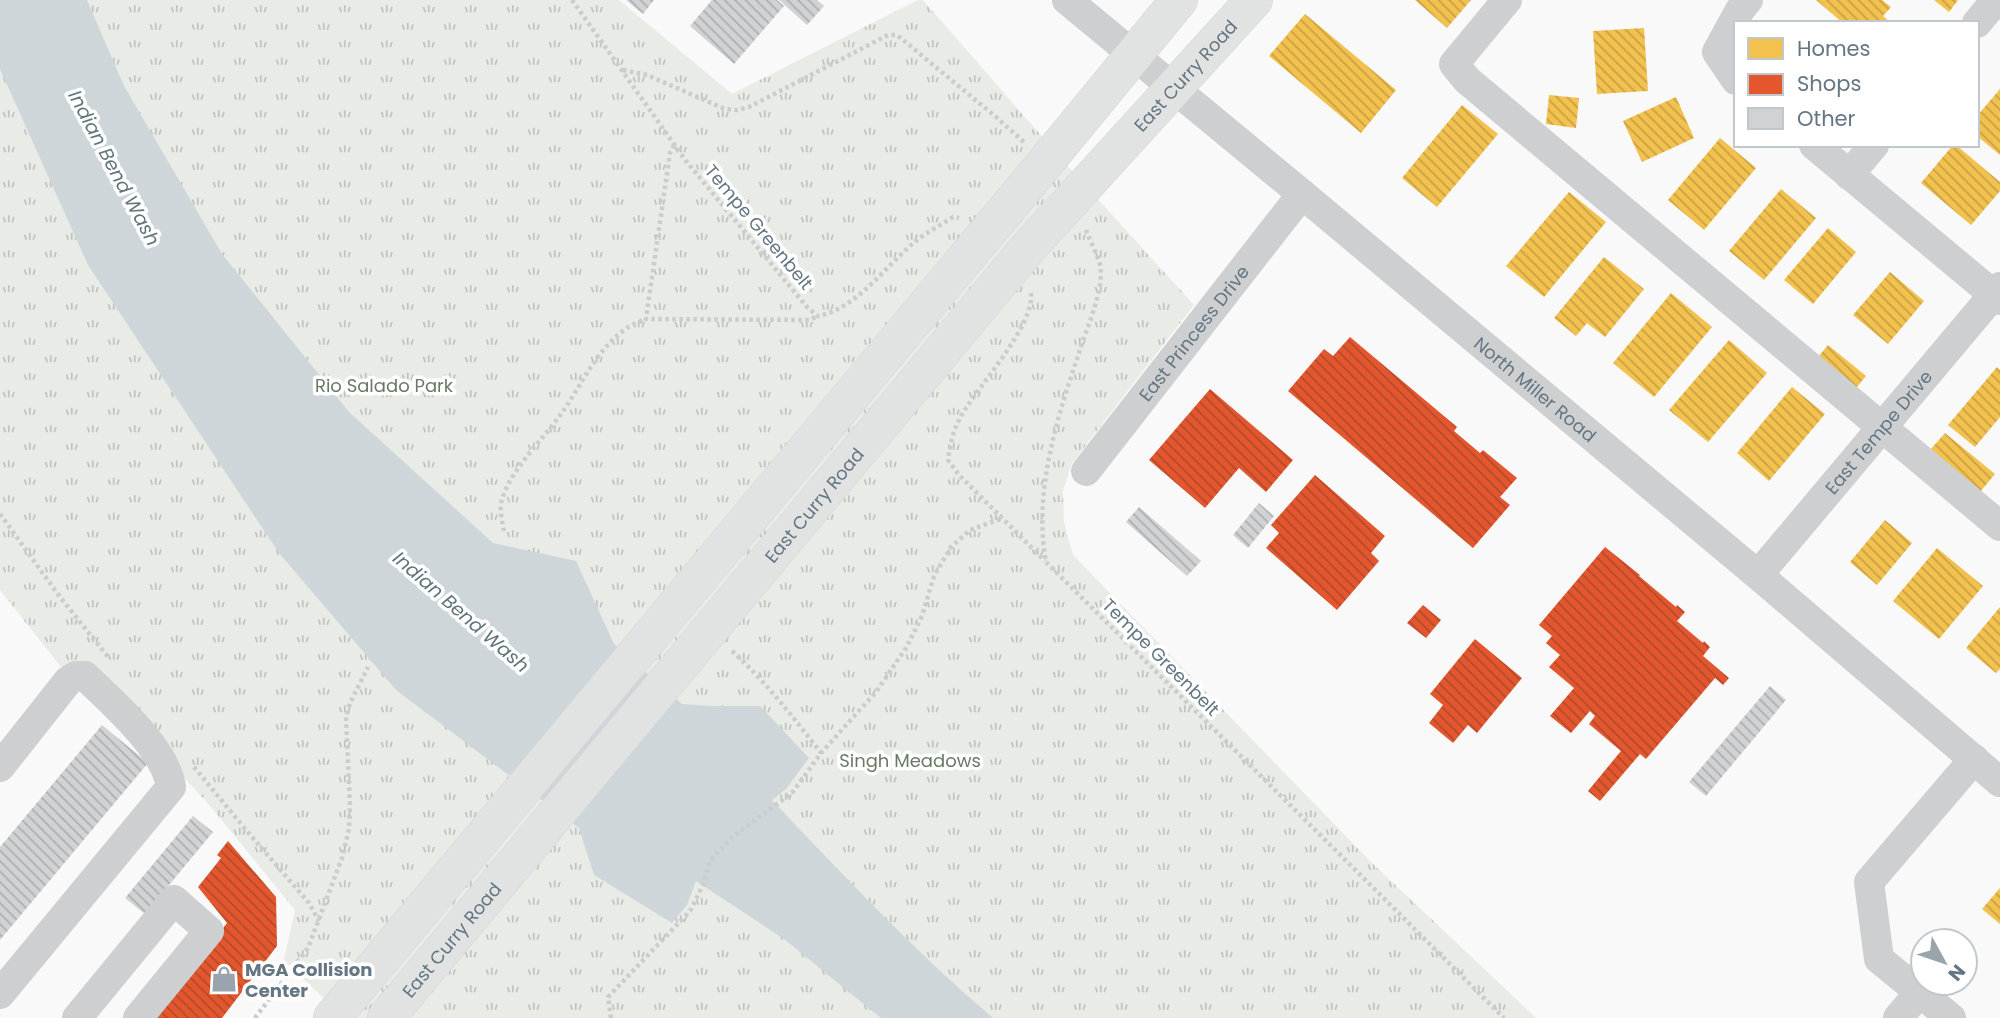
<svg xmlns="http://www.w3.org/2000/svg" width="2000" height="1018" font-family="Poppins,sans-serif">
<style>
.park{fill:url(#park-tufts)}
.water{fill:#ced6d9}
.homes{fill:url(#homes-back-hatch)}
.shops{fill:url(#shops-back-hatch)}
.building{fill:url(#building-back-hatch)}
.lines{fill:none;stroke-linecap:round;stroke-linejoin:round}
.major-casing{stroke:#d5d6d7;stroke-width:38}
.path{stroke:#cbcccd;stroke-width:4.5;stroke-dasharray:3.5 3.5;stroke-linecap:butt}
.minor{stroke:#cecfd0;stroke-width:30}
.major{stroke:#e1e2e2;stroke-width:37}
.labels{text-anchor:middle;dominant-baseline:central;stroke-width:7;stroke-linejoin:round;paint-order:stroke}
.street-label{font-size:18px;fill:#657683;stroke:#fff}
.park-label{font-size:18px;fill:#687a64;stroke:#fff}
.poi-label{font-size:18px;font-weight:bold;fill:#657683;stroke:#fff;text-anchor:start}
.water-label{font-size:19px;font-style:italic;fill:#60757c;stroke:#fff}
</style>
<defs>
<pattern id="park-tufts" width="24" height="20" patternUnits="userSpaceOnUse" patternTransform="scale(1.75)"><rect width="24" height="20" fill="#e8ebe6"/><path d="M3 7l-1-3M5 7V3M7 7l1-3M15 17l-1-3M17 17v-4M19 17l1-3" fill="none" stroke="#c0c3c0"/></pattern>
<pattern id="homes-back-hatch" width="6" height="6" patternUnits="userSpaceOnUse" patternTransform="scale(1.75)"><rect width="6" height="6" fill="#f2c14e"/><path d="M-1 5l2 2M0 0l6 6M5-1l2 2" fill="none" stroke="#c8a146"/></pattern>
<pattern id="shops-back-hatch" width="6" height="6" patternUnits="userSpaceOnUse" patternTransform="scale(1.75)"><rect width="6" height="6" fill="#e4572e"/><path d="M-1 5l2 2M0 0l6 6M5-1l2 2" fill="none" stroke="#b24a2c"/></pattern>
<pattern id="building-back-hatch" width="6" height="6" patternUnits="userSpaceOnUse" patternTransform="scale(1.75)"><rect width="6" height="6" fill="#d0d2d3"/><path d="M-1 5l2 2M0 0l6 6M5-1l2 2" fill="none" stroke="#acafb1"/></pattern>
</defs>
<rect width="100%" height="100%" fill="#f9f9f9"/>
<path class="park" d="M0,0H619L732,94L918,0H923L1066,164L1194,305L1072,463L1063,491L1064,522L1073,555L1371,862L1536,1018H344L284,960L295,910L205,800L158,750L61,667L0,590Z"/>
<path class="water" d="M0,0H87L124,86L222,254L349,412L493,543L576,561L614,644L682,704L711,706H760L809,758L786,789L772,800C843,875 914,951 993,1018H881L784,939L696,881L687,905L672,923L594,875L579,828L396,690L279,553L88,265L0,69Z"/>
<path class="homes" d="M1415,0H1471L1447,28Z
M1816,0H1882L1891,7L1883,16L1891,23H1843Z
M1934,0H1958L1949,12Z
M1305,14L1396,90L1361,133L1269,56Z
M1644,28L1648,91L1597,94L1593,31Z
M2000,89V155L1977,136V116Z
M1549,95L1579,98L1576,128L1546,124Z
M1676,97L1694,138L1642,162L1623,121Z
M1462,105L1498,134L1437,207L1402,178Z
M1720,138L1756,168L1704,230L1668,200Z
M1953,145H1956L2000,182V191L1971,225L1921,183Z
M1781,189L1816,218L1764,280L1729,251Z
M1569,192L1606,222L1544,297L1506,266Z
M1828,228L1856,252L1813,304L1784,280Z
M1604,257L1644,289L1605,337L1587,323L1576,336L1554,318Z
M1890,272L1924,301L1888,344L1853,315Z
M1671,293L1712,327L1654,397L1613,363Z
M1729,340L1767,373L1708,442L1669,410Z
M1828,345L1866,376L1852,393L1814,362Z
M1997,367L2000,370V417L1975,447L1948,425Z
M1792,387L1825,414L1769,481L1737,453Z
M1945,433L1995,474L1980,492L1930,450Z
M1885,520L1912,543L1877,585L1850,562Z
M1937,548L1983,586L1939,639L1893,601Z
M2000,607V669L1996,673L1966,648Z
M2000,888V924L1982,909Z"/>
<path class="shops" d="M1350,337L1457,427L1454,431L1480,453L1483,450L1517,478L1500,497L1510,505L1473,548L1288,391L1324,349L1333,356Z
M1210,389L1293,460L1266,492L1239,468L1205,508L1149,460Z
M1315,475L1385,536L1371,553L1379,561L1337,610L1266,548L1279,533L1271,525Z
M1605,547L1640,575L1639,576L1676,607L1677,605L1685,612L1677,621L1703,643L1704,641L1710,647L1703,656L1729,678L1723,685L1715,678L1646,759L1640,754L1600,801L1588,791L1621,751L1589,724L1595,716L1590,711L1571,733L1550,716L1574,688L1549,667L1560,655L1546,643L1552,636L1539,625Z
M1423,605L1441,620L1426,638L1407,623Z
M1475,639L1522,678L1477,733L1468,725L1453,743L1429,723L1443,705L1430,694Z
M228,841L276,897L277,946L222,1018H154L227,923L198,887L221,858L217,855Z"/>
<path class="building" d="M626,0H654L643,14Z
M712,0H777L784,6L734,64L690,26Z
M779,0H817L824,6L807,25Z
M1259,503L1274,516L1248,548L1233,535Z
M1139,507L1201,561L1187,576L1126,522Z
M1770,686L1786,700L1706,796L1689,782Z
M102,725L148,763L0,940V847Z
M193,816L213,832L145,914L125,898Z"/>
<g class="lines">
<g class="major-casing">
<g id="major">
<path d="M332,1018L1031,180L1179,0"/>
<path id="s4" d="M386,1018L1029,247L1254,0"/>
</g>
</g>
<path class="path" d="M572,0L686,161L807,307L818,316C857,309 887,264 916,241C927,232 941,225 953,217L959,218
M623,70L647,75L725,109L737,110L749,107L888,35H897L996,117L1025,143
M674,145L670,153L646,319L809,320L818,316
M1086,230C1090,241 1097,253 1100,265C1105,289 1086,329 1079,353C1057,418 1033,493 1046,562L1504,1018
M1031,293C1035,326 976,388 960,418C953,431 950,445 948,460L959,475L1045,561
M0,514L60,597L109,658
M504,531C502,521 499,509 502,499C513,466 542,441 561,414C582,385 596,349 627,328C632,324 640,322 646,319
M732,651C766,682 793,717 821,753
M194,767L246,830L309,903L319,921
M255,1018L308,948L342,858L349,829L350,806L346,717L350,703L368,667
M611,1018L608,997L690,911L703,885L710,861L732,837L792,793L821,753L876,692L906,648L922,616L934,576L951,547L970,530L1003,518"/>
<g class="minor">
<path id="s1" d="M1067,0L1302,194L1758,575L2000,782"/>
<path d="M1507,0L1454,64L1467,80L2000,526"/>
<path d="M1977,23L1996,0"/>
<path d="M1736,80L1717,52L1740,10L1748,0"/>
<path d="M1814,145L2000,300"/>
<path d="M1849,175L1874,145"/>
<path id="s2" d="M1086,471L1302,194"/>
<path id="s3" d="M1758,575L2000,287"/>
<path d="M0,767L68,681L76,676H85C113,703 166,749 171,787L0,994"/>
<path d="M77,1018L174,900L209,931L138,1018"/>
<path d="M1898,1018L1920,992"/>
<path d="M1951,1018L1879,959L1869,882L1974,759"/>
</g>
<use href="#major" class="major"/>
</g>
<defs>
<g id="shop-bare" transform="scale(2.1)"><path d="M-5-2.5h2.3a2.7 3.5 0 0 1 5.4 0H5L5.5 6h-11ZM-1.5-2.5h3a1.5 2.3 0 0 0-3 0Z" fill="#99a4ac" stroke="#fff" stroke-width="2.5" paint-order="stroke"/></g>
</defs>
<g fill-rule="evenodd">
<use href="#shop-bare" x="224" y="979"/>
</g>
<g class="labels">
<g class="street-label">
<text stroke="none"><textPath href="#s4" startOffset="1236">East Curry Road</textPath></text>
<text transform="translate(759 227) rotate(50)">Tempe Greenbelt</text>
<text stroke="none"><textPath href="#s2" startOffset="175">East Princess Drive</textPath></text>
<text stroke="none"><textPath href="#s1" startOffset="609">North Miller Road</textPath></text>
<text stroke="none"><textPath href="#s3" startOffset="187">East Tempe Drive</textPath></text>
<text stroke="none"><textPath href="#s4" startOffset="668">East Curry Road</textPath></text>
<text transform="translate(1161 657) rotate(45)">Tempe Greenbelt</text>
<text stroke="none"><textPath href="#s4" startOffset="102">East Curry Road</textPath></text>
</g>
<g class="park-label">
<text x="384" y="385">Rio Salado Park</text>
<text x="910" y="760">Singh Meadows</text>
</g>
<g class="poi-label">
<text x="245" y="969">MGA Collision<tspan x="245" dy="21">Center</tspan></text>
</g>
<g class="water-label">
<text transform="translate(114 168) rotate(62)">Indian Bend Wash</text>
<text transform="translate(461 612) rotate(41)">Indian Bend Wash</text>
</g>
</g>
<rect x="1734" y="21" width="245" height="126" fill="#ffffff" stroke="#c1c8cd" stroke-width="2"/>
<rect x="1748" y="38" width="35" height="21" fill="#f2c14e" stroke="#c1c8cd" stroke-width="2"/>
<text x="1797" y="56" font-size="21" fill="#657683">Homes</text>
<rect x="1748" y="74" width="35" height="21" fill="#e4572e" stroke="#c1c8cd" stroke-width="2"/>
<text x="1797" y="91" font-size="21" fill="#657683">Shops</text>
<rect x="1748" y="108" width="35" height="21" fill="#d0d2d3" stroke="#c1c8cd" stroke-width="2"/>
<text x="1797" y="126" font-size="21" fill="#657683">Other</text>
<g transform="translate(1944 962) rotate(130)"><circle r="33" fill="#ffffff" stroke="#c1c8cd" stroke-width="2"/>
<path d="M0-5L12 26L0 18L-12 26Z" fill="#99a4ac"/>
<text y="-10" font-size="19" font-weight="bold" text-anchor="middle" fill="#657683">N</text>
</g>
</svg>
